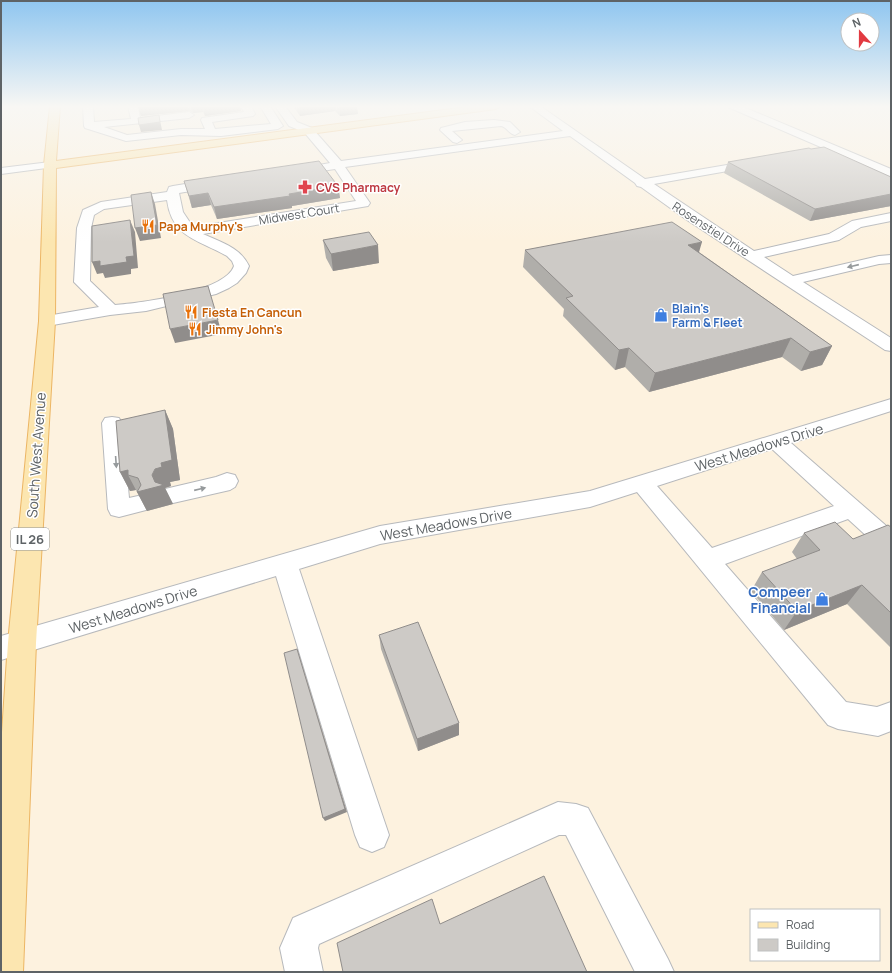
<svg xmlns="http://www.w3.org/2000/svg" width="892" height="973" font-family="Manrope,sans-serif">
<style>
.commercial{fill:#fdf2df;fill-rule:evenodd}
.lines{fill:none;stroke-linecap:round;stroke-linejoin:round}
.minor-casing{stroke:#b7b9bc;stroke-width:2}
.major-casing{stroke:#ecb563;stroke-width:2}
.minor{fill:#fff;fill-rule:evenodd}
.major{fill:#fce6b0;fill-rule:evenodd}
.wall{fill:#b0aeaa}
.shaded-wall{fill:#908d8b}
.building{fill:#cdcac6;stroke:#908d8b}
.oneway{fill:#969a9c}
.labels{text-anchor:middle;dominant-baseline:central;stroke-width:3;stroke-linejoin:round;paint-order:stroke}
.far-health-label{font-size:12px;font-weight:bold;fill:#be3a42;stroke:#fff;text-anchor:start}
.far-street-label{font-size:12px;fill:#5e6366;stroke:#fff}
.far-food-label{font-size:12px;font-weight:bold;fill:#c56008;stroke:#fff;text-anchor:start}
.far-shop-label{font-size:12px;font-weight:bold;fill:#366cbe;stroke:#fff;text-anchor:start}
.shield{fill:#fff;stroke:#8e9294;stroke-width:1}
.shield-label{font-size:13px;font-weight:bold;fill:#5e6366}
.street-label{font-size:14px;fill:#5e6366;stroke:#fff}
.shop-label{font-size:14px;font-weight:bold;fill:#366cbe;stroke:#fff;text-anchor:end}
</style>
<rect width="100%" height="100%" fill="#f0ede7"/>
<path class="commercial" d="M1,106H891V972H1ZM751,910H879V960H751Z"/>
<g class="lines">
<g class="minor-casing">
<path id="minor" d="M83,106H93L94,122L131,119L128,106H138L140,118L189,112L194,115L189,118L104,127L127,135L181,129H205L201,120L202,118L244,112L241,106H251L255,114L253,116L212,122L215,129L271,124L260,106H270L283,126L278,129L221,136L181,135L126,141L85,128L84,126Z
M275,106H285L297,122L312,128L341,161L563,131L529,106H540L645,179L756,160L760,161L762,163L760,165L756,166L654,184L754,251L829,234L852,221L891,213V221L861,227L839,240L764,257L793,276L879,256L891,255V263L879,264L803,282L891,338V351L885,350L687,220L641,187L637,186L635,183L570,136L345,167L370,203L368,206L203,234C220,242 240,247 249,266L246,273L237,283L229,288L216,294L146,311L110,315L47,326L41,325L39,321L41,317L99,307L74,282L77,228L83,210L101,202L167,192L169,187L173,186L216,179L220,180L222,183L220,186L179,193L183,212L193,227L356,201L335,169L295,175L291,174L289,172L291,170L330,163L304,132L289,126ZM167,200C172,238 199,240 227,256L232,261L234,266C225,292 141,303 115,305L90,281L91,228L94,215L104,209Z
M728,106H741L891,169V177L834,153L802,158L798,157L796,155L798,153L823,148L730,108Z
M494,120L510,122L520,132L515,135C509,134 507,127 501,126L452,131L462,140L457,143L453,142L440,130L441,128L465,122Z
M50,162L54,163L56,165L54,167L1,174V168Z
M891,399V411L791,443L891,530V553L883,551L848,519L725,564L846,702L877,707L891,702V731L878,736L838,729L828,725L637,492L590,507L380,544L299,569L389,835L384,847L372,852L360,847L355,835L276,576L1,660V636L380,526L590,491ZM772,449L834,506L712,548L657,486Z
M112,417L119,418L122,423L129,498L138,496L146,498L149,504L146,510L119,517L111,515L108,509L102,423L105,418Z
M227,473L235,475L238,481L235,487L230,490L173,503L165,501L162,495L165,489L216,477Z
M558,802L576,804L588,808L668,959L674,972H635L566,835H559L319,944L318,948L323,972H285L280,948L293,918Z"/>
</g>
<g class="major-casing">
<path id="major" d="M50,106H60L56,161L474,106H501L496,109L56,168L55,321L36,643L23,972H1V747L8,643L39,321L44,165Z"/>
</g>
<use href="#minor" class="minor"/>
<use href="#major" class="major"/>
</g>
<path class="wall" d="M138,106H240L241,111L205,116L203,112L193,113L189,111L141,116Z
M293,106H362L357,107L358,114L340,116L335,111L300,116Z
M811,149L891,177V206L810,221L724,173L728,162Z
M184,181L338,186L340,198L292,206V208L217,219L211,205L192,208Z
M323,240L379,263L333,271L326,258Z
M525,250L699,252L832,346L822,365L801,371L782,357L649,392L625,367L615,370L563,316L564,309L523,267Z
M165,410L173,429L180,480L170,482L171,486L165,488L173,504L147,511L136,490L130,491L120,472Z
M891,527V648L847,604L784,630L751,591L762,572L797,559L792,552L804,533L853,539Z
M379,635L459,735L418,751L381,649Z"/>
<path class="shaded-wall" d="M138,106H188L189,111L141,116Z
M191,106H202L203,112L193,113Z
M203,106H240L241,111L205,116Z
M299,106H335V111L300,116Z
M339,106H362L357,107L358,114L340,116Z
M159,115L162,130L141,132L139,125Z
M338,186L340,198L292,206V208L217,219L214,207L289,194Z
M151,192L155,204L161,238L140,241L135,228Z
M208,193L211,205L192,208L189,196Z
M891,194V206L810,221L815,209Z
M130,220L135,232L138,268L131,269V274L105,278L103,273L97,274L92,262L126,257Z
M702,242L697,259L688,245Z
M378,245L379,263L333,271L331,254Z
M218,320L222,334L175,343L170,329Z
M791,338L782,357L649,392L655,373Z
M832,346L822,365L801,371L810,352Z
M629,348L625,367L615,370L619,350Z
M165,410L173,429L180,480L170,482L171,486L165,488L173,504L147,511L137,492L152,475L155,469L161,463Z
M128,470V475L136,490L130,491L120,472Z
M862,585L847,604L784,630L797,611Z
M297,649L347,812L325,821L323,818Z
M459,723V735L418,751L417,739Z"/>
<path class="building" d="M159,115L160,122L139,125L138,118Z
M824,147L891,177V194L815,209L728,162L809,148L811,149Z
M319,161L338,186L289,194L290,196L214,207L208,193L189,196L184,181Z
M151,192L157,225L135,228L131,195Z
M130,220L134,256L126,257L127,262L100,266V261L92,262V226Z
M672,222L702,242L688,245L832,346L810,352L791,338L655,373L629,348L619,350L566,298L573,296L525,250Z
M369,232L378,245L331,254L323,240Z
M208,286L218,320L170,329L163,294Z
M165,410L172,460L161,463L162,467L155,469L152,475L155,482L164,485L137,492L141,485L138,478L128,475V470L120,472L116,421Z
M835,522L853,539L888,525L891,527V613L862,585L797,611L762,572L820,550L804,533Z
M418,622L459,723L417,739L379,635Z
M297,649L345,809L323,818L284,653Z
M544,876L587,972H343L337,943L432,899L440,924Z"/>
<defs><path id="oneway-solid" d="M-6-.8H1V-3.2L6.5 0L1 3.2V.8H-6Z"/></defs>
<g class="oneway">
<use href="#oneway-solid" transform="translate(853 266) rotate(167)"/>
<use href="#oneway-solid" transform="translate(116 462) rotate(86)"/>
<use href="#oneway-solid" transform="translate(200 489) rotate(-13)"/>
</g>
<linearGradient id="sky" x2="0" y2="1"><stop stop-color="#8fc6f0"/><stop offset="0.44" stop-color="#f8f7f4"/><stop offset="1" stop-color="#f8f7f4" stop-opacity="0"/></linearGradient>
<rect width="892" height="242" fill="url(#sky)"/>
<defs>
<g id="pharmacy-bare" transform="scale(1.08)"><path d="M-2-6h4v4h4v4h-4v4h-4v-4h-4v-4h4Z" fill="#e0444e" stroke="#fff" stroke-width="2.5" paint-order="stroke"/></g>
<g id="restaurant-bare" transform="scale(1.08)"><path d="M-5-6h1v4h1v-4h1v4h1v-4h1v5L-1.5 .5V6h-2V.5L-5-1ZM5-6V6H3V1.5H1.5Q1.5-4 5-6Z" fill="#e8710a" stroke="#fff" stroke-width="2.5" paint-order="stroke"/></g>
<g id="shop-bare" transform="scale(1.08)"><path d="M-5-2.5h2.3a2.7 3.5 0 0 1 5.4 0H5L5.5 6h-11ZM-1.5-2.5h3a1.5 2.3 0 0 0-3 0Z" fill="#3f7fe0" stroke="#fff" stroke-width="2.5" paint-order="stroke"/></g>
</defs>
<g fill-rule="evenodd">
<use href="#pharmacy-bare" x="305" y="187"/>
<use href="#restaurant-bare" x="148" y="226"/>
<use href="#restaurant-bare" x="191" y="312"/>
<use href="#shop-bare" x="661" y="315"/>
<use href="#restaurant-bare" x="195" y="329"/>
<use href="#shop-bare" x="822" y="599"/>
</g>
<g class="labels">
<g class="far-health-label">
<text x="316" y="187">CVS Pharmacy</text>
</g>
<g class="far-street-label">
<text transform="translate(299 214) rotate(-9)">Midwest Court</text>
<text transform="translate(711 229) rotate(33)">Rosenstiel Drive</text>
</g>
<g class="far-food-label">
<text x="159" y="226">Papa Murphy's</text>
<text x="202" y="312">Fiesta En Cancun</text>
<text x="206" y="329">Jimmy John's</text>
</g>
<g class="far-shop-label">
<text x="672" y="308">Blain's<tspan x="672" dy="14">Farm &amp; Fleet</tspan></text>
</g>
<rect class="shield" x="11" y="528" width="38" height="22" rx="3"/>
<g class="shield-label">
<text x="30" y="539">IL 26</text>
</g>
<g class="street-label">
<text transform="translate(759 447) rotate(-17)">West Meadows Drive</text>
<text transform="translate(36 455) rotate(-86)">South West Avenue</text>
<text transform="translate(446 524) rotate(-10)">West Meadows Drive</text>
<text transform="translate(133 609) rotate(-17)">West Meadows Drive</text>
</g>
<g class="shop-label">
<text x="811" y="591">Compeer<tspan x="811" dy="16">Financial</tspan></text>
</g>
</g>
<rect width="892" height="973" fill="none" stroke="#5e6366" stroke-width="4"/>
<rect x="750" y="909" width="130" height="52" fill="#ffffff" stroke="#bfc1c2"/>
<rect x="758" y="922" width="20" height="6" fill="#fce6b0" stroke="#bfc1c2"/>
<text x="786" y="929" font-size="12" fill="#5e6366">Road</text>
<rect x="758" y="939" width="20" height="12" fill="#cdcac6" stroke="#bfc1c2"/>
<text x="786" y="949" font-size="12" fill="#5e6366">Building</text>
<g transform="translate(860 32) rotate(339)"><circle r="19" fill="#ffffff" stroke="#bfc1c2"/>
<path d="M0-3L7 15L0 10L-7 15Z" fill="#e23a41"/>
<text y="-6" font-size="11" font-weight="bold" text-anchor="middle" fill="#5e6366">N</text>
</g>
</svg>
